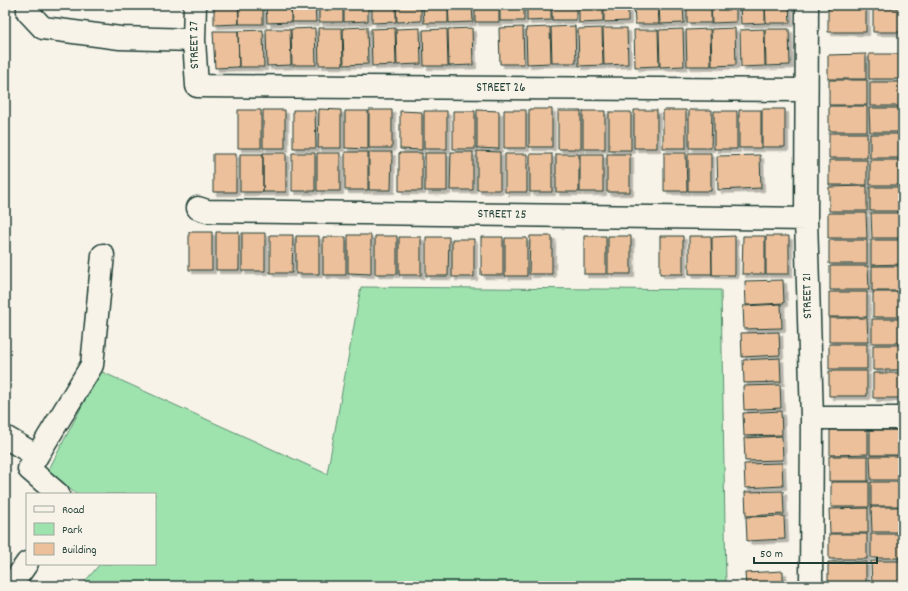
<svg xmlns="http://www.w3.org/2000/svg" width="908" height="591" font-family="Dekko,sans-serif">
<style>
.green{fill:#9ee2ae;stroke:#5e9071}
.building{fill:#ebc09b;stroke:#1f3d34;filter:url(#shadow)}
.lines{fill:none;stroke-linecap:round;stroke-linejoin:round}
.minor-casing{stroke:#1f3d34;stroke-width:25}
.minor{stroke:#f7f3e8;stroke-width:22}
.labels{text-anchor:middle;dominant-baseline:central;stroke-width:3;stroke-linejoin:round;paint-order:stroke}
.street-label{font-size:13px;fill:#1f3d34;stroke:#f7f3e8}
</style>
<defs>
<filter id="shadow"><feDropShadow dx="3.5" dy="3.5" stdDeviation="0" flood-color="#0004"/></filter>
</defs>
<rect width="100%" height="100%" fill="#f7f3e8"/>
<filter id="ink" filterUnits="userSpaceOnUse"><feTurbulence type="fractalNoise" baseFrequency=".025" numOctaves="2"/><feDisplacementMap in="SourceGraphic" scale="8" xChannelSelector="R" yChannelSelector="G"/><feConvolveMatrix kernelMatrix="1 2 1 2 8 2 1 2 1" color-interpolation-filters="sRGB"/></filter>
<g filter="url(#ink)">
<path class="green" d="M361,287L721,290L726,586H81L100,564H155V494H76L48,471L100,371L327,474Z"/>
<path class="building" d="M214,5H238L239,24L214,25Z
M239,5H263V24H239Z
M266,5H291V22L267,23Z
M291,5H315L316,22H292Z
M319,5H343V22H319Z
M344,5H368V21L344,22Z
M372,5H396V22L372,23Z
M396,5H421V21L397,22Z
M423,5H448V23H424Z
M448,5H472L473,22L449,23Z
M475,5H499V22H475Z
M500,5H524V21H500Z
M527,5H551V20L527,21Z
M552,5H576V20H552Z
M579,5H603V22L579,23Z
M604,5H628V21L604,22Z
M634,5H658L659,24H635Z
M659,5H683L684,23L660,24Z
M687,5H711V23H687Z
M711,5H736V22L712,23Z
M740,5H765V23L741,24Z
M765,5H789L790,23H766Z
M828,8H866V32H828Z
M873,8H903V32H873Z
M575,26L576,63H552L551,27Z
M367,27L368,64L344,65L343,28Z
M523,27L524,64H500L499,28Z
M550,27L551,63L527,64L526,28Z
M315,28L316,65H292L291,29Z
M318,28H342L343,65H319Z
M395,28L396,65L372,66L371,29Z
M420,28L421,64L397,65L396,29Z
M472,28L473,65L449,66L448,29Z
M602,28L603,65L579,66L578,29Z
M603,28H627L628,64L604,65Z
M735,28L736,65L712,66L711,29Z
M266,29H290L291,65L267,66Z
M447,29L448,66H424L423,30Z
M683,29L684,66L660,67L659,30Z
M710,29L711,66H687L686,30Z
M764,29L765,66L741,67L740,30Z
M765,29H789L790,65L766,66Z
M263,30L264,67H239L238,31Z
M634,30H658L659,66L635,67Z
M213,31H238L239,67L215,68Z
M866,54V79H828V55Z
M869,54H903V79H869Z
M829,80H867V105H829Z
M870,82H903V106H870Z
M829,106H867V131H829Z
M869,108H903V132H870Z
M319,109L341,110V148H318Z
M529,109H552V147H529Z
M762,109H785V147H762Z
M238,110H261V148H238Z
M263,110H285V148H263Z
M293,110H315L316,148H293Z
M369,110H392V148H369Z
M477,110L499,111V149L477,148Z
M504,110H526V148H504Z
M634,110H657V148H634Z
M663,110H686V148H663Z
M689,110H712L711,148H689Z
M739,110H761V148H739Z
M345,111H368V149L345,148Z
M400,111L422,112V150L400,149Z
M424,111H447V149H424Z
M453,111H475V149H453Z
M558,111H581V149H558Z
M583,111H605V149H583Z
M714,111H737V149H714Z
M609,112H631V150H609Z
M829,133H867V158H829Z
M870,134H903V158H870Z
M477,151L500,152V190H477Z
M345,152H368V190H345Z
M369,152H392L391,190H369Z
M451,152H473V190H450Z
M263,153H286V192H263Z
M292,153H315V191H292Z
M317,153H340V191H317Z
M399,153H422V191H399Z
M425,153H447V191H425Z
M664,153H686L687,191H664Z
M688,153H711V191H688Z
M213,154H236V192H213Z
M240,154H263V192H240Z
M505,154H527V192H505Z
M530,154H552V192H530Z
M556,154H579V192H556Z
M580,154H603V192H580Z
M607,154H630V192H607Z
M760,155L761,188L718,190L717,156Z
M829,160H867V185H829Z
M870,160H903V185H870Z
M867,186V211H829V187Z
M870,187H903V211H870Z
M828,213H866L867,238H828Z
M871,213H903V238H872Z
M189,232H212V270H189Z
M216,232H239V270H216Z
M242,233H265V271H242Z
M270,235H293L292,273H270Z
M348,235H371V274L348,273Z
M296,236H319V274H296Z
M375,236H397V274H375Z
M530,236H552V274H529Z
M584,236H606V274H584Z
M608,236H631V274H608Z
M660,236H683V274H660Z
M689,236H711L712,274H689Z
M735,236V275H712V237Z
M743,236H765V274H742Z
M766,236H789V274H766Z
M323,237H346V275H323Z
M399,237H421V275H399Z
M426,237H449L448,276H426Z
M481,237H503V275H481Z
M505,238H527V276H505Z
M452,239H474V277H452Z
M829,240H867V264H829Z
M871,240H903V264L871,265Z
M830,266H868L869,290H830Z
M872,266H903V291H872Z
M783,280L784,303L746,305L745,281Z
M829,292H867V317H829Z
M873,292H903V317H873Z
M781,304L782,328L744,329L743,306Z
M829,318H867L868,342H829Z
M872,319H903V343H872Z
M779,332L780,355L742,357L741,333Z
M829,344H867V369H829Z
M873,345H903V370H873Z
M780,358L781,382L744,383L743,360Z
M829,371H867V396H829Z
M873,373H903V398H873Z
M780,385L781,408L744,410L743,386Z
M781,411L782,435L744,436L743,413Z
M830,430H868V454L830,455Z
M870,430H903V455H870Z
M782,436L783,460L745,461L744,438Z
M829,456H868V481H829Z
M870,456H903V480H871Z
M782,463L783,486L745,488L744,464Z
M831,482H869V507H831Z
M871,482H903V506H871Z
M783,491L784,514L746,516L745,492Z
M871,507H903V532H872Z
M868,508V533H830L829,509Z
M784,516L785,539L747,541L746,517Z
M829,534H867V559H829Z
M871,534H903V558H871Z
M871,561H903V585H872Z
M828,562H866V586H828Z
M783,571V586H746L745,573Z"/>
<g class="lines">
<g class="minor-casing">
<path id="minor" d="M28,5V12L43,28L120,38L194,40
M195,5L194,40L197,86L806,90
M807,5L806,219L812,418L811,586
M198,208L207,211L806,219
M812,418H903
M5,437L37,456
M58,494L29,469L92,365L103,255
M11,586L27,563"/>
</g>
<use href="#minor" class="minor"/>
</g>
</g>
<g class="labels">
<g class="street-label">
<text transform="translate(195 45) rotate(-91)">STREET 27</text>
<text x="501" y="88">STREET 26</text>
<text transform="translate(502 215) rotate(1)">STREET 25</text>
<text transform="translate(808 296) rotate(-91)">STREET 21</text>
</g>
</g>
<rect width="908" height="591" fill="none" stroke="#f7f3e8" stroke-width="20"/>
<rect x="10" y="10" width="888" height="571" fill="none" stroke="#1f3d34" stroke-width="1.5" filter="url(#ink)"/>
<rect x="26" y="493" width="130" height="72" fill="#f7f3e8" stroke="#a1aaa0"/>
<rect x="34" y="506" width="20" height="6" fill="#f7f3e8" stroke="#a1aaa0"/>
<text x="62" y="513" font-size="12" fill="#1f3d34">Road</text>
<rect x="34" y="523" width="20" height="12" fill="#9ee2ae" stroke="#a1aaa0"/>
<text x="62" y="533" font-size="12" fill="#1f3d34">Park</text>
<rect x="34" y="543" width="20" height="12" fill="#ebc09b" stroke="#a1aaa0"/>
<text x="62" y="553" font-size="12" fill="#1f3d34">Building</text>
<path d="M754 557v6h123v-6" fill="none" stroke="#1f3d34" stroke-width="2"/>
<text x="760" y="557" font-size="12" fill="#1f3d34" stroke="#f7f3e8" stroke-width="3" paint-order="stroke">50 m</text>
</svg>
